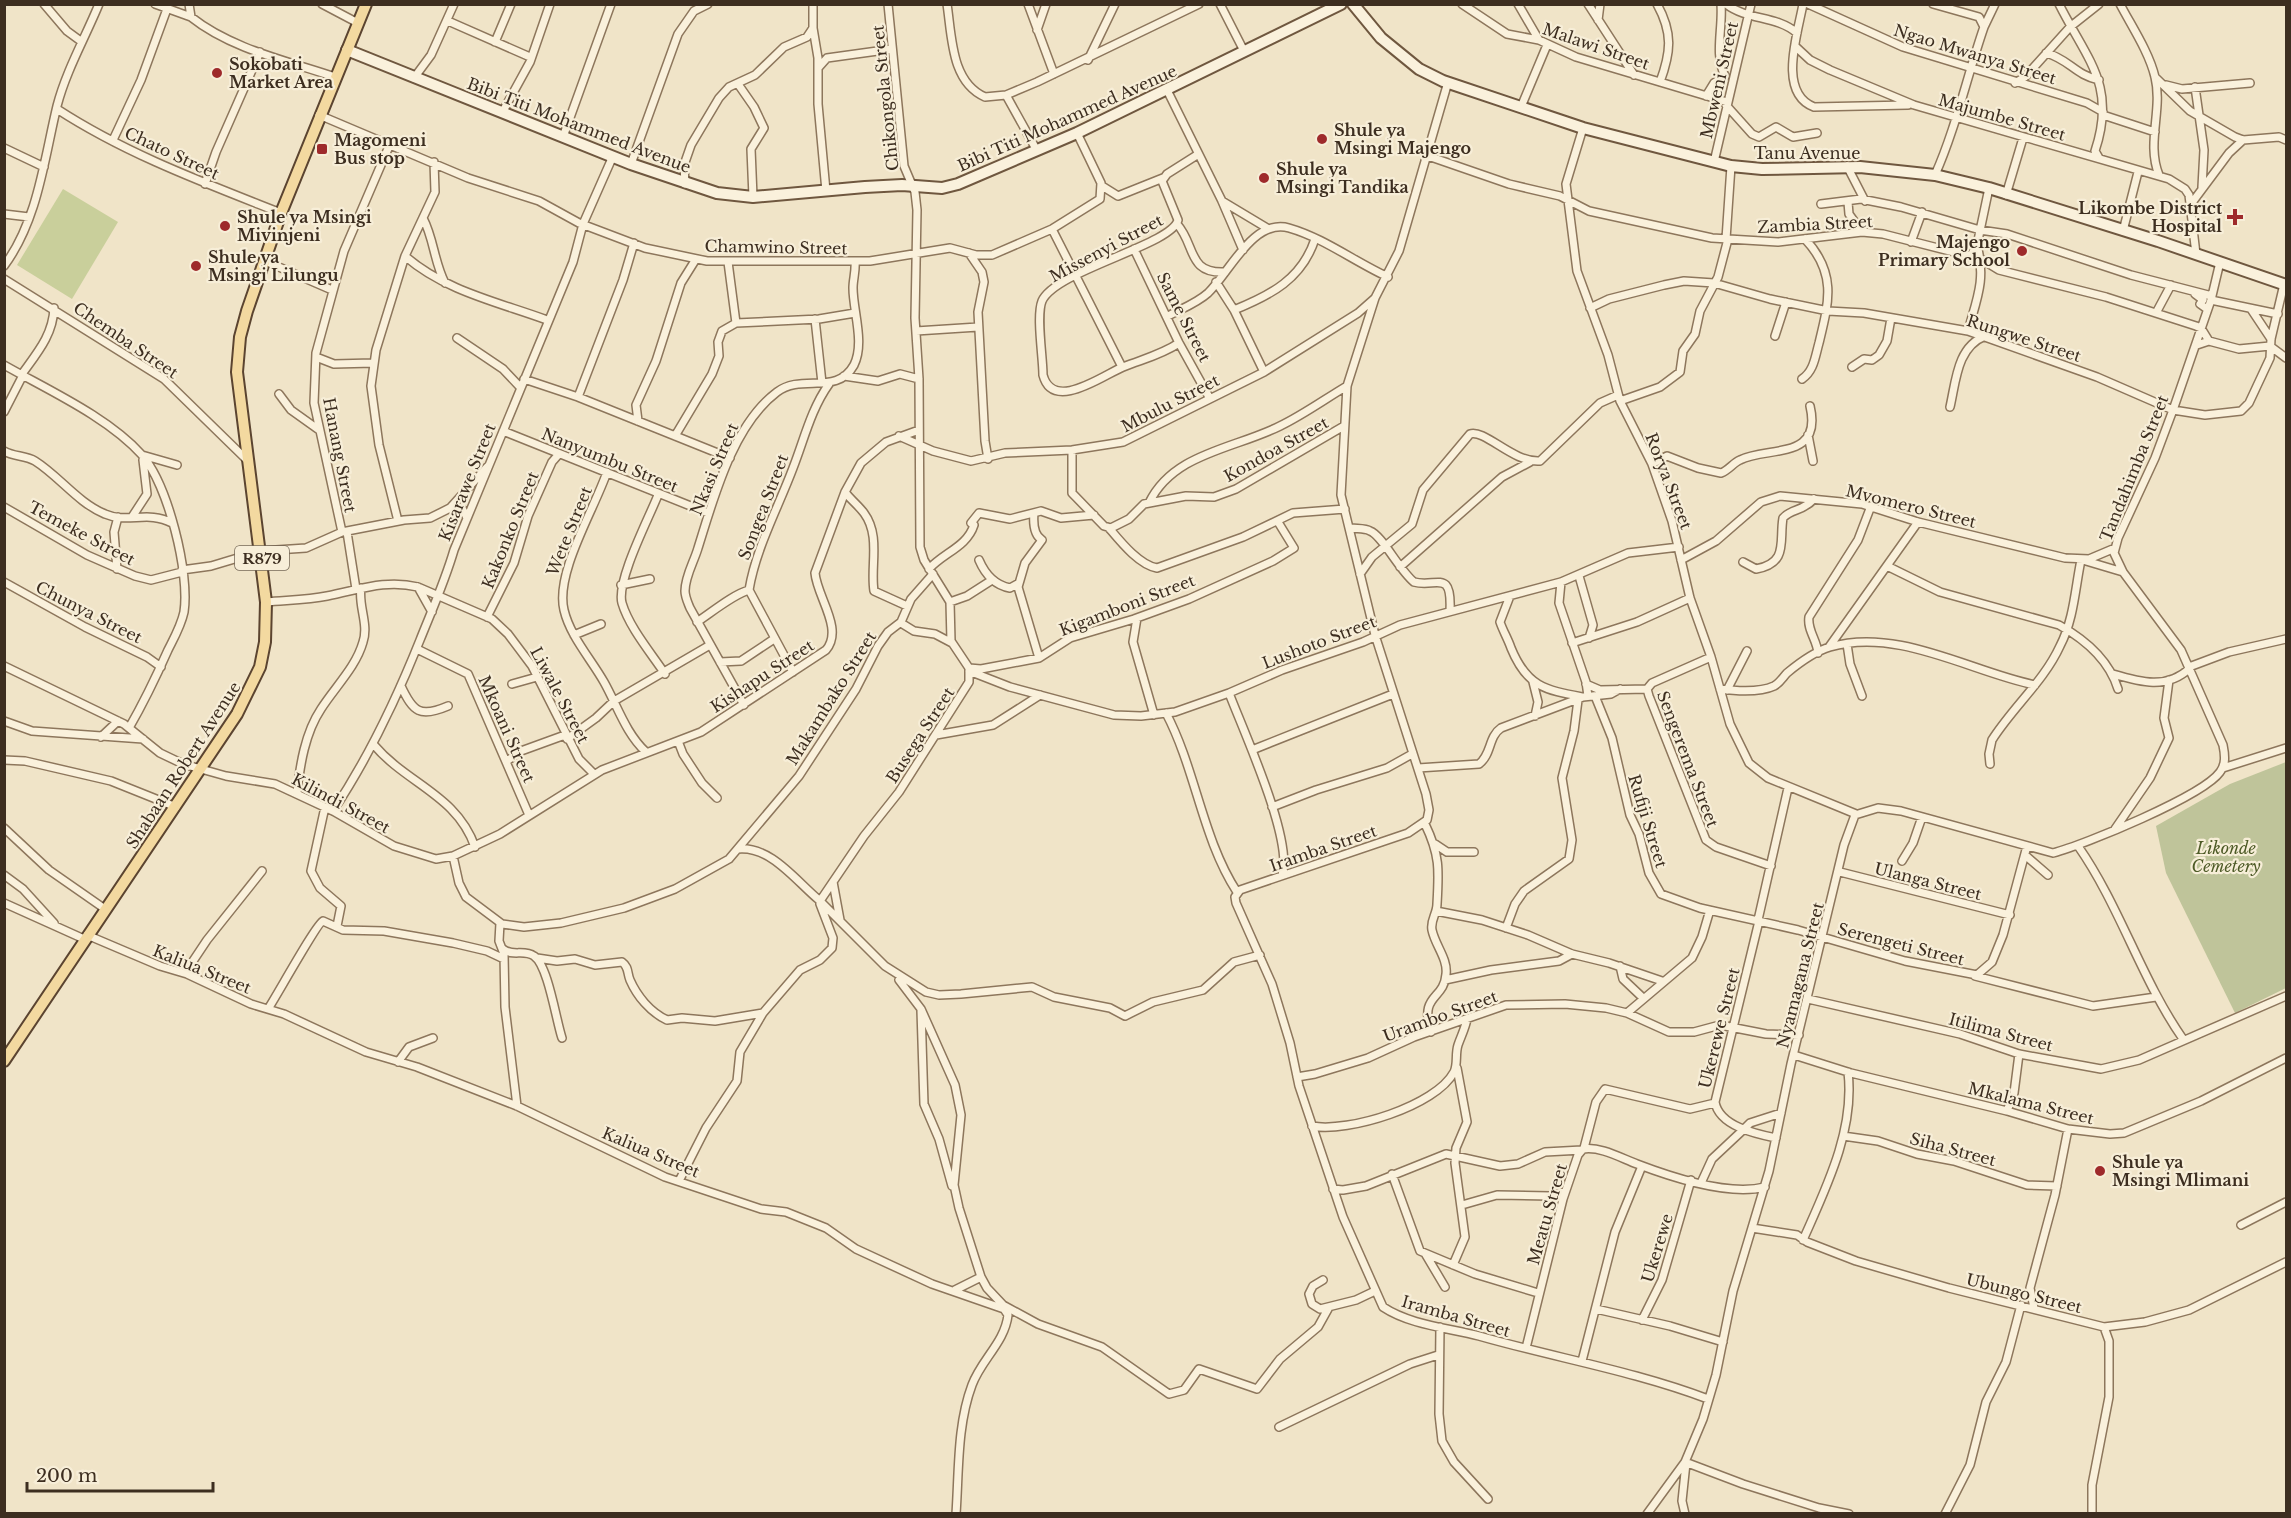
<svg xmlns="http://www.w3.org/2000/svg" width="2291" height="1518" font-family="'Libre Baskerville',serif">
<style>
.green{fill:#c9cf9b}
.cemetery{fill:#bfc49a}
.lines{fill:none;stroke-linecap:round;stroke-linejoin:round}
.street-casing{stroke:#8d765c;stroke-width:10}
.secondary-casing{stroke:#6f573f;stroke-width:14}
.primary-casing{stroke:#5b4430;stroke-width:14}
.street{stroke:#faf1dc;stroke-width:7}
.secondary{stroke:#faf1dc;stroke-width:10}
.primary{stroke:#f3d9a0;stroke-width:10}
.poi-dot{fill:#9e2a2b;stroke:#f7eed8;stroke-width:2}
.labels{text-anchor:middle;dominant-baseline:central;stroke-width:4.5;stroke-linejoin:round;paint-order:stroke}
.shield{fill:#f7eed8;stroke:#756857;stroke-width:1.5}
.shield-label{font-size:15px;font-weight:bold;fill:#3d2e20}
.street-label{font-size:16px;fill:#3d2e20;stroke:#f7eed8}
.poi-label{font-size:16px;font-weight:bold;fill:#3d2e20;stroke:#f7eed8;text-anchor:start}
.park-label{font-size:16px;font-style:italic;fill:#4d5a26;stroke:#f7eed8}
</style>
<rect width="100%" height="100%" fill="#f0e4c8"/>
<path class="green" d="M63,189L118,222L72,299L17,265Z"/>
<path class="cemetery" d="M2286,762V988L2235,1013L2166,873L2156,826L2230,784Z"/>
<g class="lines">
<g class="street-casing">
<path id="street" d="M44,4L67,31L82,42
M155,4L191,17
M189,4L191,17C231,49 288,61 335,77
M322,4L358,23
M888,4L904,166L915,192L917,210L915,318L919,379L920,547L924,560L950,602L951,641L969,668V682L899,792L864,836L820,901L885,966L926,992L939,995L961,994L1032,987L1054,997L1110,1008L1125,1016L1153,1002L1203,990L1234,962L1260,955
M947,4C952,37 951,82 985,97L1006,95L1037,82L1199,4
M1028,4L1054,74
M1220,4L1244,51
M1462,4L1507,34L1539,40L1576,57L1727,102
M1518,4L1539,40
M1588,4L1634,75
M1657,4C1673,33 1671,52 1660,82
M1726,4C1748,21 1776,15 1797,33
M1803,4C1798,33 1777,93 1814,107L1908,105
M1808,4L1903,47L2087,103L2103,112
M1933,4L1979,17L1984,27C1967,76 1956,128 1935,175
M2059,4C2087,60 2117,85 2095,151L2099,158
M2120,4C2132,27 2149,52 2155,77C2163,110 2146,143 2159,175
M1598,20L1600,4
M448,21L530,57
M1984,27L1995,4
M813,28L818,58V104L826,191
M1037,30L1046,4
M495,42L511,4
M1796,47L1810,60L1830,70L1914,105L2169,179L2185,189L2189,195L2196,254
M2046,53C2069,59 2075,75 2099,80
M1088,60L1115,4
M819,67L827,58L892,49
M2155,77L2190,111L2235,137L2243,140L2279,137L2286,140
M414,78L431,55L454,4
M1448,82L1399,251L1375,298L1347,386L1341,495L1375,635L1426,794L1429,810L1427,820L1408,833L1240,890L1235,897L1236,903L1272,984L1290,1043L1299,1086L1343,1217L1383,1307C1410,1325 1449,1328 1479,1336C1556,1358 1634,1371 1708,1399
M2015,83L2025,77L2070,27L2099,4
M738,84L754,107L764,128L751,149L753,197
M2166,85L2182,89L2250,83
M2195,87L2204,150L2202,187
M1167,90L1222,201L1243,250
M1006,95L1036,149
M1706,96L1714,83L1725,76C1714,54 1723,29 1721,4
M1726,105L1752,134L1759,137L1776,127L1793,137L1817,133
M1521,107L1547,45
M57,109C126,154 205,183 281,213
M502,113L530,62L550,4
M319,115L468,178L539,201L579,223L645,248L707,261H870L950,248L976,255H992L1052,229L1100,199L1101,183L1077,133
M2103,115L2155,132
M1583,128L1566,184L1577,271L1608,355L1620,401L1652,464L1672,521L1690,598L1711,657L1730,724L1749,763L1768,778L1856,814
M563,137L611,4
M113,140L141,80L167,9
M4,148L44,167
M1428,156L1509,184L1560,196L1589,211L1712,238L1778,242L1862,232L1883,234L1981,259L1999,270L2106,297L2196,326L2201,328L2209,341
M434,162L435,192L405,256C445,291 498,302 547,320
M1714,162L1751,4
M631,164L678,34L694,11L708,4
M1847,166L1865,201
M205,184L216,152L260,52
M685,184L684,165L691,145L719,98L729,87L755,75L784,47L807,37L813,28V4
M1102,186L1118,196L1163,178
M2006,195L2023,138
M1222,201L1267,228
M1848,202L1849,214L1862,232
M1821,204L1861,199L1901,207L1980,230L2007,234L2131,275L2212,296
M2191,204L2229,153L2243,140
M4,214L29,217
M423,218C434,239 434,262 445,283
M1177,224C1196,245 1187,274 1225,272
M1052,229L1122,367
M2123,231L2138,172
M1726,239L1731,166
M1911,242L1922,212
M1134,249L1179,343L1209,397
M969,253L982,272L984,282L978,312L985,441L988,459
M1970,257L1977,245L1989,188
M265,261L332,290
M4,266C38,220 44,160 57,106C66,71 85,38 99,4
M4,279L164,379L248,461
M1216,282L1234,310L1264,372
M2195,294L2203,300L2200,304L2207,309
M2211,300L2278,314
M1590,308L1609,299L1664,285L1684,281L1714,283L1770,299L1828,311L1864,313L1968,331L2097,377L2173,410L2205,415L2241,411L2249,403L2270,358L2271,339L2284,284
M2251,309L2271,339
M1234,310C1271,295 1302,279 1315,239
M2156,313L2171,285
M1168,316C1181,309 1197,303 1208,293C1230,272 1253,218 1289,228C1324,238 1355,262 1388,277
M815,319L822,383
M736,323L819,319L855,313
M916,331L978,327
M1968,331C1977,298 1986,280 1977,245
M1775,336L1786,302
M457,338L503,369L520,387
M1179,343C1161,355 1143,359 1123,367C1105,374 1053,413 1043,375C1043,357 1036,316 1042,301C1056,270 1172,245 1178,220L1162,181L1167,174L1197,155
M2197,345L2209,341L2239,349L2270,346L2286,358
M316,357L334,364L373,363
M4,365C48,390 108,417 142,455C168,485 190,573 184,612C181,626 174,638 168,650C156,677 144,702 129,728
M1852,367L1864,359L1872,360L1879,355L1887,341L1891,318
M22,374C37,353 53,335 54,308
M844,376L878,381L900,374L919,379
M524,379L578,397L730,458
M1802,379C1814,371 1815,357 1819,343C1829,302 1837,273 1805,239
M279,394L291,410L319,430
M578,397L623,280L634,243
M1620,401L1660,387L1680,372L1683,351L1695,334L1700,311L1718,277L1728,239
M1950,407C1956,381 1957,347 1985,336
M4,412L23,375
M638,421L636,405L656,361L681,283L696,259
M503,431L708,513
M1808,435L1813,461
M675,436L712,374L719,356L718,342L722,331L736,323L728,262
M899,436L933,451L971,461L1005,453L1072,450L1123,442L1264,372L1358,313L1375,298
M1072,450V493L1104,526L1111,528L1129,519L1144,504L1186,496L1214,497L1236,489L1344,426
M4,451C14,457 25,455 35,461C59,476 78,503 105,514C128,524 148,510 172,523
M142,455L177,465
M1652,464L1667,456L1698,468L1721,473C1729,470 1733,463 1740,460C1767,446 1823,461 1810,406
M607,472C594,510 555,573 564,610C570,636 591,659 604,682C617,705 626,734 646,752
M845,492C850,499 858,505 864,513C881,536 870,566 874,591L907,606
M658,495C649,518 616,581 622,603C629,627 651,653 665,674
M1149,503C1173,453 1234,449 1280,426C1303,415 1325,399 1347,386
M4,507L87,555L135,576L151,580L182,572
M450,508L463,510L467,518
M1034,513C1033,524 1034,535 1042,540L1025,563L1018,587L1039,658
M132,517L147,494L143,460
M398,521L379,445L371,386L376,350L405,256
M1109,528C1120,541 1139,565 1157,568L1243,537L1293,513L1345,509
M1351,528C1357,529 1365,528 1370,531C1382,535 1399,570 1414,582C1436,588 1452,568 1450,611
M342,532L314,403L316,353L344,251L390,144
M347,532L356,589
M979,560C985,574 994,585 1010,588L1019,583
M1681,560L1716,541L1761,502L1780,496L1862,504L1918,522L2065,558L2089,559L2115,548
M2086,561L2123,572
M1743,562L1756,569C1789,563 1779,541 1783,518C1792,508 1802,512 1814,499
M1887,566L1940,592L2059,625C2086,640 2109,660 2118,689
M1400,567L1502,477L1530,462
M117,569L114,532L118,517
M929,569C943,553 967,547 974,525L971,523L979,513L1010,519L1041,511L1061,518L1094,515
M182,570L211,566L261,551L306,548L342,532L404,520L430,518L450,508L487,467
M1360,574L1372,557L1412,524L1423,490L1470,434C1485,429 1513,463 1540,461L1600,403L1618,395
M1579,576L1593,625L1589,638
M4,582L85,627L147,657L161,667
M1561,582L1559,603L1586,682L1588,696
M621,585L650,579
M418,587L492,619L508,634L532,666L579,759L594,774
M1510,596L1500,622C1503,631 1508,639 1511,648C1527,687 1545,690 1583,697
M266,602C286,600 307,600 327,596C359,590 385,579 418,587L432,612
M950,602L967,596L992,580
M487,617L514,563L528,516L552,462L559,454
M1137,618L1133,642L1154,715
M697,622C712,612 734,594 749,590
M901,623L914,631L935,634L952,643
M574,635L601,624
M1572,643L1637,622L1690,598
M1847,644L1850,664L1862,696
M1829,647L1918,522
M417,649L468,674L529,815
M1818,653C1817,640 1807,630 1809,617L1858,540L1871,506
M1711,657L1652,683L1647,689L1649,696L1706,840L1716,847L1771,866
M720,662L741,661L774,639
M4,666L124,724L160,753L183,764L226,776L275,784L333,811L394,846L436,859L453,856L500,834L602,770L701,732L826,650C844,629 817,597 815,573L845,492L861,463L886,442L919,430
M2189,667L2229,652L2286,639
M969,668L981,669L1039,658L1070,638L1134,619L1189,599L1273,561L1294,548L1278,522
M969,671L1010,687L1114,715L1141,716L1175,712L1229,693L1282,670L1363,642L1400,625L1561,582L1628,553L1679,547
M793,672L749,590C756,548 778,508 793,468C804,440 811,409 829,384
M2113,674C2140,682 2167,690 2190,668
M1533,682L1538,702L1535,716
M512,684L537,677
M1586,684L1600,690L1647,689
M401,686C413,712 420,718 448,706
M1720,689C1736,691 1759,693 1774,686C1780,683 1783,677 1787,673C1799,663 1816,651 1830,647C1898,627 1971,672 2035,685
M1727,690L1747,651
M1229,693C1243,730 1294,841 1282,875
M1595,696L1612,738L1630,815L1639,834L1649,873L1661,894L1700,908L1798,930L1905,961L1977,975L1992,962L2003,935L2027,846
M744,705L690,608C688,603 685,597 685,591C685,576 694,562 698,548C714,497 733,425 777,392C802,373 837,396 854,365C865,343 853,311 853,288C853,279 856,271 855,261
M1166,713C1196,770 1202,838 1237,892
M4,721L32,731L143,739
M936,735L993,725L1040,695
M101,737L118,721
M567,739L596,718L614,701L710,645
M678,741L683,754L702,783L717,798
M374,745C407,784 457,795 475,847
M1252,750L1393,694
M4,760L25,761L111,781L176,807
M507,761L521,751L565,735
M1990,764L1989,754L1992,740C2013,707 2044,681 2060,646C2074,619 2075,589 2081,560
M1418,768L1479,764C1492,754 1488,737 1501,728L1583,697L1611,694L1620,689
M2223,768L2286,748
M297,793C300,765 305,733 321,709C335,687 356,667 363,642C369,624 358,606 361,588
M325,807L311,871L320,888L341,906L337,926
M1272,807L1316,790L1387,768L1412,754
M333,811C369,757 396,700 420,640C432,610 445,581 454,550L573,262L583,224L613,156
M1425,824C1440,855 1439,870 1437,904C1437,914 1430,920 1432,930C1435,945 1448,959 1446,974C1444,1001 1419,993 1431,1032
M4,828L49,870L105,909
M2115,829L2150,778L2169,738L2164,718L2169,680
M1435,844L1447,852H1474
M2078,846C2120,906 2141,979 2183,1039
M738,849C771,846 795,880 819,900
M2025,855L2048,875
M453,856L459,883L466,897L502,924L524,927L561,923L624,908L675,889L729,859L799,776L856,689L878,646L888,632L901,622L911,599L933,574
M1902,861L1913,843L1922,817
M1840,872L2010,915
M4,875L23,889L54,923
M833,882L840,920
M4,903L84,939
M1436,911L1482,920L1528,935L1572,954L1609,963L1662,981
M1758,920L1788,788
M1759,921L1715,1102C1719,1126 1756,1134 1776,1138
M500,923L499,941L504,954L505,1007L517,1106
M1506,928L1515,904L1524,891L1569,859L1572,840L1562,778L1574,731L1578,700
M87,935L160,966L187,974L251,1004L284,1014L366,1052L417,1067L517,1106L665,1177L761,1209L786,1212L826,1228L856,1249L932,1284L1004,1309L1008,1315C1005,1342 981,1360 972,1385C957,1425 959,1471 956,1514
M503,949C512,957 524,949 534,956C548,965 556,1020 562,1038
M537,958L557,961L575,959L595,965L622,962C629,967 627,973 630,980C637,996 650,1012 667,1020L682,1018L715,1021L763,1013
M1620,966L1623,979L1642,997
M185,973L207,940L262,871
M1975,976L2093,1006L2156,997
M899,980L921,1009L955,1085L961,1115L954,1185L959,1208L981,1277L987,1288L1004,1306
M1445,980L1491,970L1559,961L1572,954
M1808,999L1960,1034L2019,1054L2101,1069L2139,1060L2286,996
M268,1009C276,997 317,923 323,921L343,930L384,931L453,943L487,951L504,959
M921,1010L924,1104L939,1139L952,1186
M1627,1013L1692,958L1702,937L1710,910
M1794,1055L1851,1073L2007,1111L2068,1129L2110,1134L2124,1133L2201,1101L2286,1058
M398,1062L409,1047L433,1038
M1297,1077L1315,1074L1368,1058L1414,1037L1506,1005L1565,1004L1606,1008L1627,1013L1669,1032H1694L1720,1025L1766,1034L1799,1035
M2007,1111L2014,1093L2019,1054
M1312,1126C1348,1133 1436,1106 1454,1072C1458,1064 1455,1054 1458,1045C1461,1036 1465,1029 1467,1019
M1744,1129L1750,1123L1781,1113
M1843,1136L1878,1141L1917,1154L1954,1161L2027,1185L2057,1186
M1584,1148L1596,1102L1605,1089L1690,1109L1715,1103
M1392,1174L1420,1251L1475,1274L1538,1293
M679,1181L706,1128L737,1081L740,1052L763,1013L800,970L820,960L832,948L833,938L820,904
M1701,1183L1712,1159L1744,1129
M1333,1189L1343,1190L1366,1186L1446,1154L1500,1166L1518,1164L1545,1152L1582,1150
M1462,1205L1497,1195L1550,1196L1565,1191
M2241,1225L2286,1202
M1752,1228L1797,1235L1807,1242L1856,1261L1949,1288L2104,1327L2145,1322L2189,1310L2286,1262
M1803,1240C1826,1188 1855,1130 1848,1072
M1426,1255L1445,1287
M1453,1265L1465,1237L1455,1163L1456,1148L1467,1122L1457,1068
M1323,1280L1313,1286L1309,1294L1312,1304L1320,1309L1356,1300L1375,1291
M955,1290L981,1277
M1003,1305L1038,1324L1102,1347L1169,1394L1184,1390L1199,1369L1257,1389L1280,1359L1318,1327L1328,1309
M2034,1308L2030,1288L2055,1195L2068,1129
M1596,1309L1670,1326L1723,1342
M1642,1320L1662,1280L1691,1180
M1440,1327L1439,1414L1442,1441L1454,1462L1488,1499
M1526,1348L1563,1199L1578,1155L1583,1149C1600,1146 1621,1158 1637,1164C1671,1177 1729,1196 1765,1187
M1582,1361L1615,1232L1642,1166
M1279,1427L1410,1364L1438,1355
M1685,1462L1743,1484L1819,1508L1849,1514
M1647,1514L1685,1462L1703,1419L1716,1375L1733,1291L1769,1171L1791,1064L1844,845L1855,815L1878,808L1901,811L2053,853C2084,845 2203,796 2220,772C2226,764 2225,755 2223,745L2181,650L2123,572L2114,553L2118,538L2155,458L2173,410L2211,300L2220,262
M1685,1514L1682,1501L1686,1463
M1945,1514L1970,1465L1986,1402L2006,1362L2021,1305
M2092,1514V1485L2109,1397V1341L2104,1327"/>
</g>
<g class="secondary-casing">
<path id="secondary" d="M1353,4L1381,38L1419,69L1443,81L1583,128L1731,166L1762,169L1860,167L1935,175L1989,188L2158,241L2286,285
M347,50L631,164L717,193L753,197L865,187L902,185L942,188L958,184L1077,133L1341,4"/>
</g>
<g class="primary-casing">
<path id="primary" d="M4,1061L237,714L260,667L265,642L266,602L237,372L240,337L247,311L281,213L366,4"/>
</g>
<use href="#street" class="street"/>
<use href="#secondary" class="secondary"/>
<use href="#primary" class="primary"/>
</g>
<g class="poi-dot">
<circle cx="217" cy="73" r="6"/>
<circle cx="1322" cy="139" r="6"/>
<rect x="316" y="143" width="12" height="12" rx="3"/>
<circle cx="1264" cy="178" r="6"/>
<path d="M2232 208h6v6h6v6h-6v6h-6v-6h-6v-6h6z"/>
<circle cx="225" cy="226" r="6"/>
<circle cx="2022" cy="251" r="6"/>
<circle cx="196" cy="266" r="6"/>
<circle cx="2100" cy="1171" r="6"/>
</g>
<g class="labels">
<rect class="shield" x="235" y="546" width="54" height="24" rx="4.5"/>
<g class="shield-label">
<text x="262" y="558">R879</text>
</g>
<g class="street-label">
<text transform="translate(1596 46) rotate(19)">Malawi Street</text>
<text transform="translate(1975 54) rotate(17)">Ngao Mwanya Street</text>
<text transform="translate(1719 80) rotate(-77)">Mbweni Street</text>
<text transform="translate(885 98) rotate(-96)">Chikongola Street</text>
<text transform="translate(2002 117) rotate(16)">Majumbe Street</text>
<text transform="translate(1067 118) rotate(-24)">Bibi Titi Mohammed Avenue</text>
<text transform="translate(579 125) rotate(21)">Bibi Titi Mohammed Avenue</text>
<text transform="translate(172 153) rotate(25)">Chato Street</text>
<text x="1807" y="153">Tanu Avenue</text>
<text transform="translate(1815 224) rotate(-3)">Zambia Street</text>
<text transform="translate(776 247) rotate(1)">Chamwino Street</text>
<text transform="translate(1106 248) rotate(-28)">Missenyi Street</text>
<text transform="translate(1184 317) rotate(63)">Same Street</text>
<text transform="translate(2024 338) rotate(18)">Rungwe Street</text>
<text transform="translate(126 340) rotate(34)">Chemba Street</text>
<text transform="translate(1170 403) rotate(-27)">Mbulu Street</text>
<text transform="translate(1276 449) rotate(-29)">Kondoa Street</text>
<text transform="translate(340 455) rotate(79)">Hanang Street</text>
<text transform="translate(610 460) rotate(22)">Nanyumbu Street</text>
<text transform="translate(2134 468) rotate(-68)">Tandahimba Street</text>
<text transform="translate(714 469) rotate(-67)">Nkasi Street</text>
<text transform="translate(1669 481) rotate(69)">Rorya Street</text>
<text transform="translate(467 482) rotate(-68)">Kisarawe Street</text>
<text transform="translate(1911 506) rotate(14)">Mvomero Street</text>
<text transform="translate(763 507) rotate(-69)">Songea Street</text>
<text transform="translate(510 530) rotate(-68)">Kakonko Street</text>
<text transform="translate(569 531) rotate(-68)">Wete Street</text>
<text transform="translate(82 533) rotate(28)">Temeke Street</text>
<text transform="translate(1127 605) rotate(-21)">Kigamboni Street</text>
<text transform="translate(89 612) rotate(27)">Chunya Street</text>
<text transform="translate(1319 642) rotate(-21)">Lushoto Street</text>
<text transform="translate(762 676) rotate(-33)">Kishapu Street</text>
<text transform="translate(560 695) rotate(62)">Liwale Street</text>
<text transform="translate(831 698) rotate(-58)">Makambako Street</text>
<text transform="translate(507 729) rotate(66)">Mkoani Street</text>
<text transform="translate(920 735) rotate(-57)">Busega Street</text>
<text transform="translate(1688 759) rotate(69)">Sengerema Street</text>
<text transform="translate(183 765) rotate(-57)">Shabaan Robert Avenue</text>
<text transform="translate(341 803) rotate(28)">Kilindi Street</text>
<text transform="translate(1648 821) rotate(73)">Rufiji Street</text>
<text transform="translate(1323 848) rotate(-19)">Iramba Street</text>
<text transform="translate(1928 881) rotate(14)">Ulanga Street</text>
<text transform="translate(1901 944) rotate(14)">Serengeti Street</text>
<text transform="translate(202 969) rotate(22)">Kaliua Street</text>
<text transform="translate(1800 975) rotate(-76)">Nyamagana Street</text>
<text transform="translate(1440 1016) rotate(-20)">Urambo Street</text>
<text transform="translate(1719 1028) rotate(-76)">Ukerewe Street</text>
<text transform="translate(2001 1032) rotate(15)">Itilima Street</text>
<text transform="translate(2031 1103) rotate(14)">Mkalama Street</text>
<text transform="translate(1953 1149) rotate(15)">Siha Street</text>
<text transform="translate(651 1152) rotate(23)">Kaliua Street</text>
<text transform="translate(1547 1214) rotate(-74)">Meatu Street</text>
<text transform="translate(1657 1248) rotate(-73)">Ukerewe</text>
<text transform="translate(2024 1293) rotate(14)">Ubungo Street</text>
<text transform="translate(1456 1316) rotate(16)">Iramba Street</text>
</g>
<g class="poi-label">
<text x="229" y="64">Sokobati<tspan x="229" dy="18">Market Area</tspan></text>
<text x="1334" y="130">Shule ya<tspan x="1334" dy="18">Msingi Majengo</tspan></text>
<text x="334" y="140">Magomeni<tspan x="334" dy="18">Bus stop</tspan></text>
<text x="1276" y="169">Shule ya<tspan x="1276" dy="18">Msingi Tandika</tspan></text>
<text x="2222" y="208" text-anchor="end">Likombe District<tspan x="2222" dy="18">Hospital</tspan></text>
<text x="237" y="217">Shule ya Msingi<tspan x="237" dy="18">Mivinjeni</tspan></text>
<text x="2010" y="242" text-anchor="end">Majengo<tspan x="2010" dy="18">Primary School</tspan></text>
<text x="208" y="257">Shule ya<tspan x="208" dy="18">Msingi Lilungu</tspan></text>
<text x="2112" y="1162">Shule ya<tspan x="2112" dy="18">Msingi Mlimani</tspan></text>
</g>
<g class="park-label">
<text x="2226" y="848">Likonde<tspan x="2226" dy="18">Cemetery</tspan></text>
</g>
</g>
<rect width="2291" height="1518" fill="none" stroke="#3d2e20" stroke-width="12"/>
<path d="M27 1482v9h186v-9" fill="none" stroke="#3d2e20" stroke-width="3"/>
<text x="36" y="1482" font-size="18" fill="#3d2e20" stroke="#f7eed8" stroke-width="4.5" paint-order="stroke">200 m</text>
</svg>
